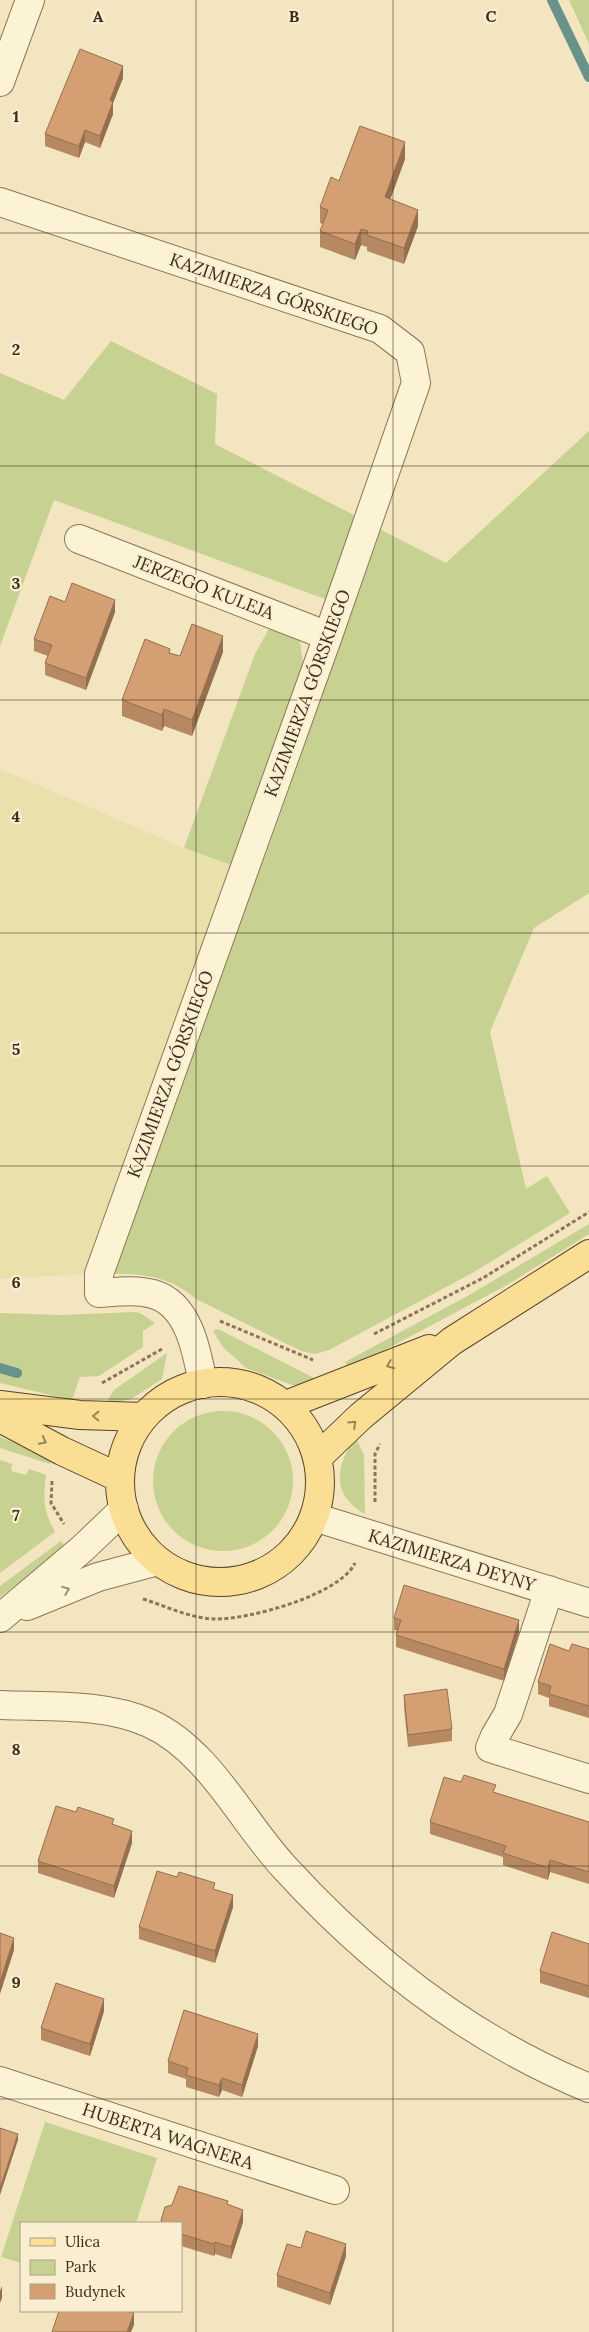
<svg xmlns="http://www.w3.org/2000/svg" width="589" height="2332" font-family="Lora,serif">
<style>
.farmland{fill:#e8e1ac}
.green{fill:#c7d192}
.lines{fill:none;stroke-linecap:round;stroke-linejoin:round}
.stream{stroke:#69928a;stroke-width:10}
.minor-casing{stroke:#8d7656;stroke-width:30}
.major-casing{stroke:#5a432b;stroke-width:30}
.path{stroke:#8d7656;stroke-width:3;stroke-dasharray:4 2.5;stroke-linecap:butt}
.minor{stroke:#fcf2d4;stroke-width:28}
.major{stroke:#f9de93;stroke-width:28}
.wall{fill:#b68962}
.shaded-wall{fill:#946f50}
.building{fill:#d49f72;stroke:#946f50}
.oneway{stroke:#9a8558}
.oneway2{stroke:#9c8f78}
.grid{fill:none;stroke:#3b2c1c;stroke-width:1;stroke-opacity:0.55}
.labels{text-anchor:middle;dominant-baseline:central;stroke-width:4.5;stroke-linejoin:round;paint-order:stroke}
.street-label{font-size:18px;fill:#3b2c1c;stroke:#f9efd0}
.grid-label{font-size:16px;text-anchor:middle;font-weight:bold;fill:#3b2c1c;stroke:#f9efd0;stroke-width:4.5;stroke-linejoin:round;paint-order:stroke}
</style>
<rect width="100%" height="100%" fill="#f2e5bf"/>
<path class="farmland" d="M0,769L184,848L237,867L89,1274L0,1279Z"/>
<path class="green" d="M569,0H589V44Z
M111,341L217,394L215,444L358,517L328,600L54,500L0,646V373L64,400Z
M589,431V893L534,928L490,1032L526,1189L547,1176L570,1213L474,1272L329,1350L315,1354L301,1351L196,1299C170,1276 140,1273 106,1274L270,843L381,530L446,563Z
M271,625L300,641L304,672L237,867L184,848L255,654Z
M589,1224V1234L507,1285L349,1369L345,1362L471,1294Z
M134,1312L140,1313L155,1323L143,1331V1347L99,1376L80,1377L72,1400L0,1383V1313L61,1315Z
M218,1329L316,1379L302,1386L292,1385L246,1368L223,1347L213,1331Z
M167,1353L162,1379L131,1399L105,1405L114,1390Z
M153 1481a70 70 0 1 1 140 0a70 70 0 1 1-140 0Z
M0,1437L52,1458L50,1464L0,1448Z
M356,1438L364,1455L365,1514C331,1495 335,1465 356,1438Z
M0,1460L12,1464L11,1471L26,1475L29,1469L46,1475C43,1500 43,1509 55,1532L0,1573Z
M61,1541L66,1548L0,1597V1586Z
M45,2122L157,2158L136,2223H21V2263L1,2257Z"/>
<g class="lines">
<path class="stream" d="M552,0L589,77
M0,1368L17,1373"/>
<g class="minor-casing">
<path id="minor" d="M0,82L30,0
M0,202L380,329L410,352L416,383L328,636L99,1274V1293C116,1292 135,1289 153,1294C189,1304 197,1352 203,1384
M79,539L328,636
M314,1517L589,1603
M549,1590L508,1714L495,1736L490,1748L589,1779
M27,1606L98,1577L158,1561
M0,1618L82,1549L124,1509
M0,1705C49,1707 104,1703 149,1723C209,1750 242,1822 285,1868C370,1961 472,2040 589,2088
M0,2081L335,2190"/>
</g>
<g class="major-casing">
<path id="major" d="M120 1482a100 100 0 1 1 200 0a100 100 0 1 1-200 0Z
M0,1405L80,1415L144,1417
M286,1405L429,1349
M0,1418L62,1451L120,1478
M318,1457L361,1416L452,1341L589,1254"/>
</g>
<path class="path" d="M220,1321L313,1360
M374,1334L483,1278L589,1212
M102,1383L162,1349
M52,1481L51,1503L64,1524
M375,1502V1454L380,1444
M143,1599C166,1606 189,1618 214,1619C248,1620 340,1595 355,1563"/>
<use href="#minor" class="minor"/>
<use href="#major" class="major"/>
</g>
<path class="wall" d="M123,78L113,103V114L100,148L85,142L79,158L45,146V134Z
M405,159L390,199L418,226L404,264L367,251V247L361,245L355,260L320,247V231L323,224L320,223V207L339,181Z
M65,602L115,612L86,690L45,675V663L48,656L34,651V639Z
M223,652L192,736L164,726L162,731L122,716V700L170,653L180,656Z
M394,1618L519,1632L504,1681L396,1647V1635L398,1631L394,1630Z
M589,1649V1718L549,1706V1698L538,1694V1682L569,1651Z
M404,1695L452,1729V1741L408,1747L404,1707Z
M461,1782L589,1822V1884L550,1872L548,1880L503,1865V1857L430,1834V1822Z
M114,1825L132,1843L114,1898L38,1873V1861Z
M215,1889L233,1907L215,1963L139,1939V1927Z
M589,1944V1998L540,1983V1971Z
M104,2011L90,2056L41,2040V2028Z
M258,2046L242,2097L222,2090L219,2097L186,2087V2079L168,2073V2061Z
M228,2204L243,2222L231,2259L215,2254L214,2256L181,2246V2223H161V2220Z
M346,2256L330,2305L277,2287V2275Z"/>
<path class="shaded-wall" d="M123,66V78L113,103V114L100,148V136L110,100Z
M85,130V142L79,158V146Z
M405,142V159L385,214V197Z
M418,210V226L404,264V248Z
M361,229V245L355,260V244Z
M115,600V612L86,690V678Z
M223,636V652L192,736V720Z
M164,709V726L162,731V715Z
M519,1620V1632L504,1681V1669Z
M132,1831V1843L114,1898V1886Z
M550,1860V1872L548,1880V1868Z
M233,1895V1907L215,1963V1951Z
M14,1938V1950L0,1994V1982Z
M104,1999V2011L90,2056V2044Z
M258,2034V2046L242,2097V2085Z
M222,2078V2090L219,2097V2085Z
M18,2134V2140L0,2195V2188Z
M243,2210V2222L231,2259V2247Z
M215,2242V2254L214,2256V2244Z
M346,2244V2256L330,2305V2293Z
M2,2286V2298L0,2303V2291Z
M134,2313V2325L131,2332H127Z"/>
<path class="building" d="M80,49L123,66L110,100L113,102L100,136L85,130L79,146L45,134Z
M360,126L405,142L385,197L418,210L404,248L367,235L368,231L361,229L355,244L320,231L328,210L320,207L331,177L339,181Z
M72,583L115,600L86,678L45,663L52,645L34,639L50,596L65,602Z
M192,624L223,636L192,720L164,709L162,715L122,700L145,639L170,649L169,653L180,656Z
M404,1585L519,1620L504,1669L396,1635L401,1620L394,1618Z
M550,1644L569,1651L572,1644L589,1649V1706L549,1694L551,1686L538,1682Z
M447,1689L452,1729L408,1735L404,1695Z
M464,1775L496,1785L493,1792L589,1822V1872L550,1860L548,1868L503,1853L506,1846L430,1822L444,1777L461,1782Z
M56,1806L76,1812L78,1807L114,1819L112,1824L132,1831L114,1886L38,1861Z
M157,1871L177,1877L179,1872L215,1883L213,1889L233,1895L215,1951L139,1927Z
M552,1932L589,1944V1986L540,1971Z
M0,1933L14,1938L0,1982Z
M56,1983L104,1999L90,2044L41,2028Z
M184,2010L258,2034L242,2085L222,2078L219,2085L186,2075L188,2068L168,2061Z
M0,2128L18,2134L0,2188Z
M179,2186L228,2201L227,2204L243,2210L231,2247L215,2242L214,2244L181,2234V2223H163L161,2220L165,2207L172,2205Z
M306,2231L346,2244L330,2293L277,2275L287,2244L301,2248Z
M59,2311H127L134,2313L127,2332H52Z"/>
<defs><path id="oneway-chevron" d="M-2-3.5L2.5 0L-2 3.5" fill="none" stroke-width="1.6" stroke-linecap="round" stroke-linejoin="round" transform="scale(1.25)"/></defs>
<g class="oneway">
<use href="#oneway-chevron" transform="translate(390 1365) rotate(158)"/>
<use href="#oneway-chevron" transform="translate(96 1416) rotate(-179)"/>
<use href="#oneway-chevron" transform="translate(353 1424) rotate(-43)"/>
<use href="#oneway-chevron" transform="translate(43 1441) rotate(28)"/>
</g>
<use class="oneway2" href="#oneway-chevron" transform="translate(66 1590) rotate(-22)"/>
<path class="grid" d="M196,0V2332M393,0V2332M0,233H589M0,466H589M0,700H589M0,933H589M0,1166H589M0,1399H589M0,1632H589M0,1866H589M0,2099H589"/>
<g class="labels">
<g class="street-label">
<text transform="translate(274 294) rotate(19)">KAZIMIERZA GÓRSKIEGO</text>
<text transform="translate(204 587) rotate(21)">JERZEGO KULEJA</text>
<text transform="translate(307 693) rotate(-70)">KAZIMIERZA GÓRSKIEGO</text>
<text transform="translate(170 1074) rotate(-70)">KAZIMIERZA GÓRSKIEGO</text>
<text transform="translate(452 1560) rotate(17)">KAZIMIERZA DEYNY</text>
<text transform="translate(168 2136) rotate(18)">HUBERTA WAGNERA</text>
</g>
</g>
<g class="grid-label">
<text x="98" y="22">A</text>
<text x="294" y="22">B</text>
<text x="491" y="22">C</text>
<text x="16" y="122">1</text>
<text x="16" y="355">2</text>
<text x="16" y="589">3</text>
<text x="16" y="822">4</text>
<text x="16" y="1055">5</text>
<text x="16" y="1288">6</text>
<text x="16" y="1521">7</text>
<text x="16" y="1755">8</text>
<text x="16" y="1988">9</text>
</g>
<rect x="20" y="2222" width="162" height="90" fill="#f9efd0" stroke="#ada188"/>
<rect x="30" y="2238" width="25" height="8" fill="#f9de93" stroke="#ada188"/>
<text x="65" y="2247" font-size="15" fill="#3b2c1c">Ulica</text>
<rect x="30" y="2260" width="25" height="15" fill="#c7d192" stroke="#ada188"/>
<text x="65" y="2272" font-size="15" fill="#3b2c1c">Park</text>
<rect x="30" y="2284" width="25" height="15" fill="#d49f72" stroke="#ada188"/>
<text x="65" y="2297" font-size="15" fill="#3b2c1c">Budynek</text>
</svg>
